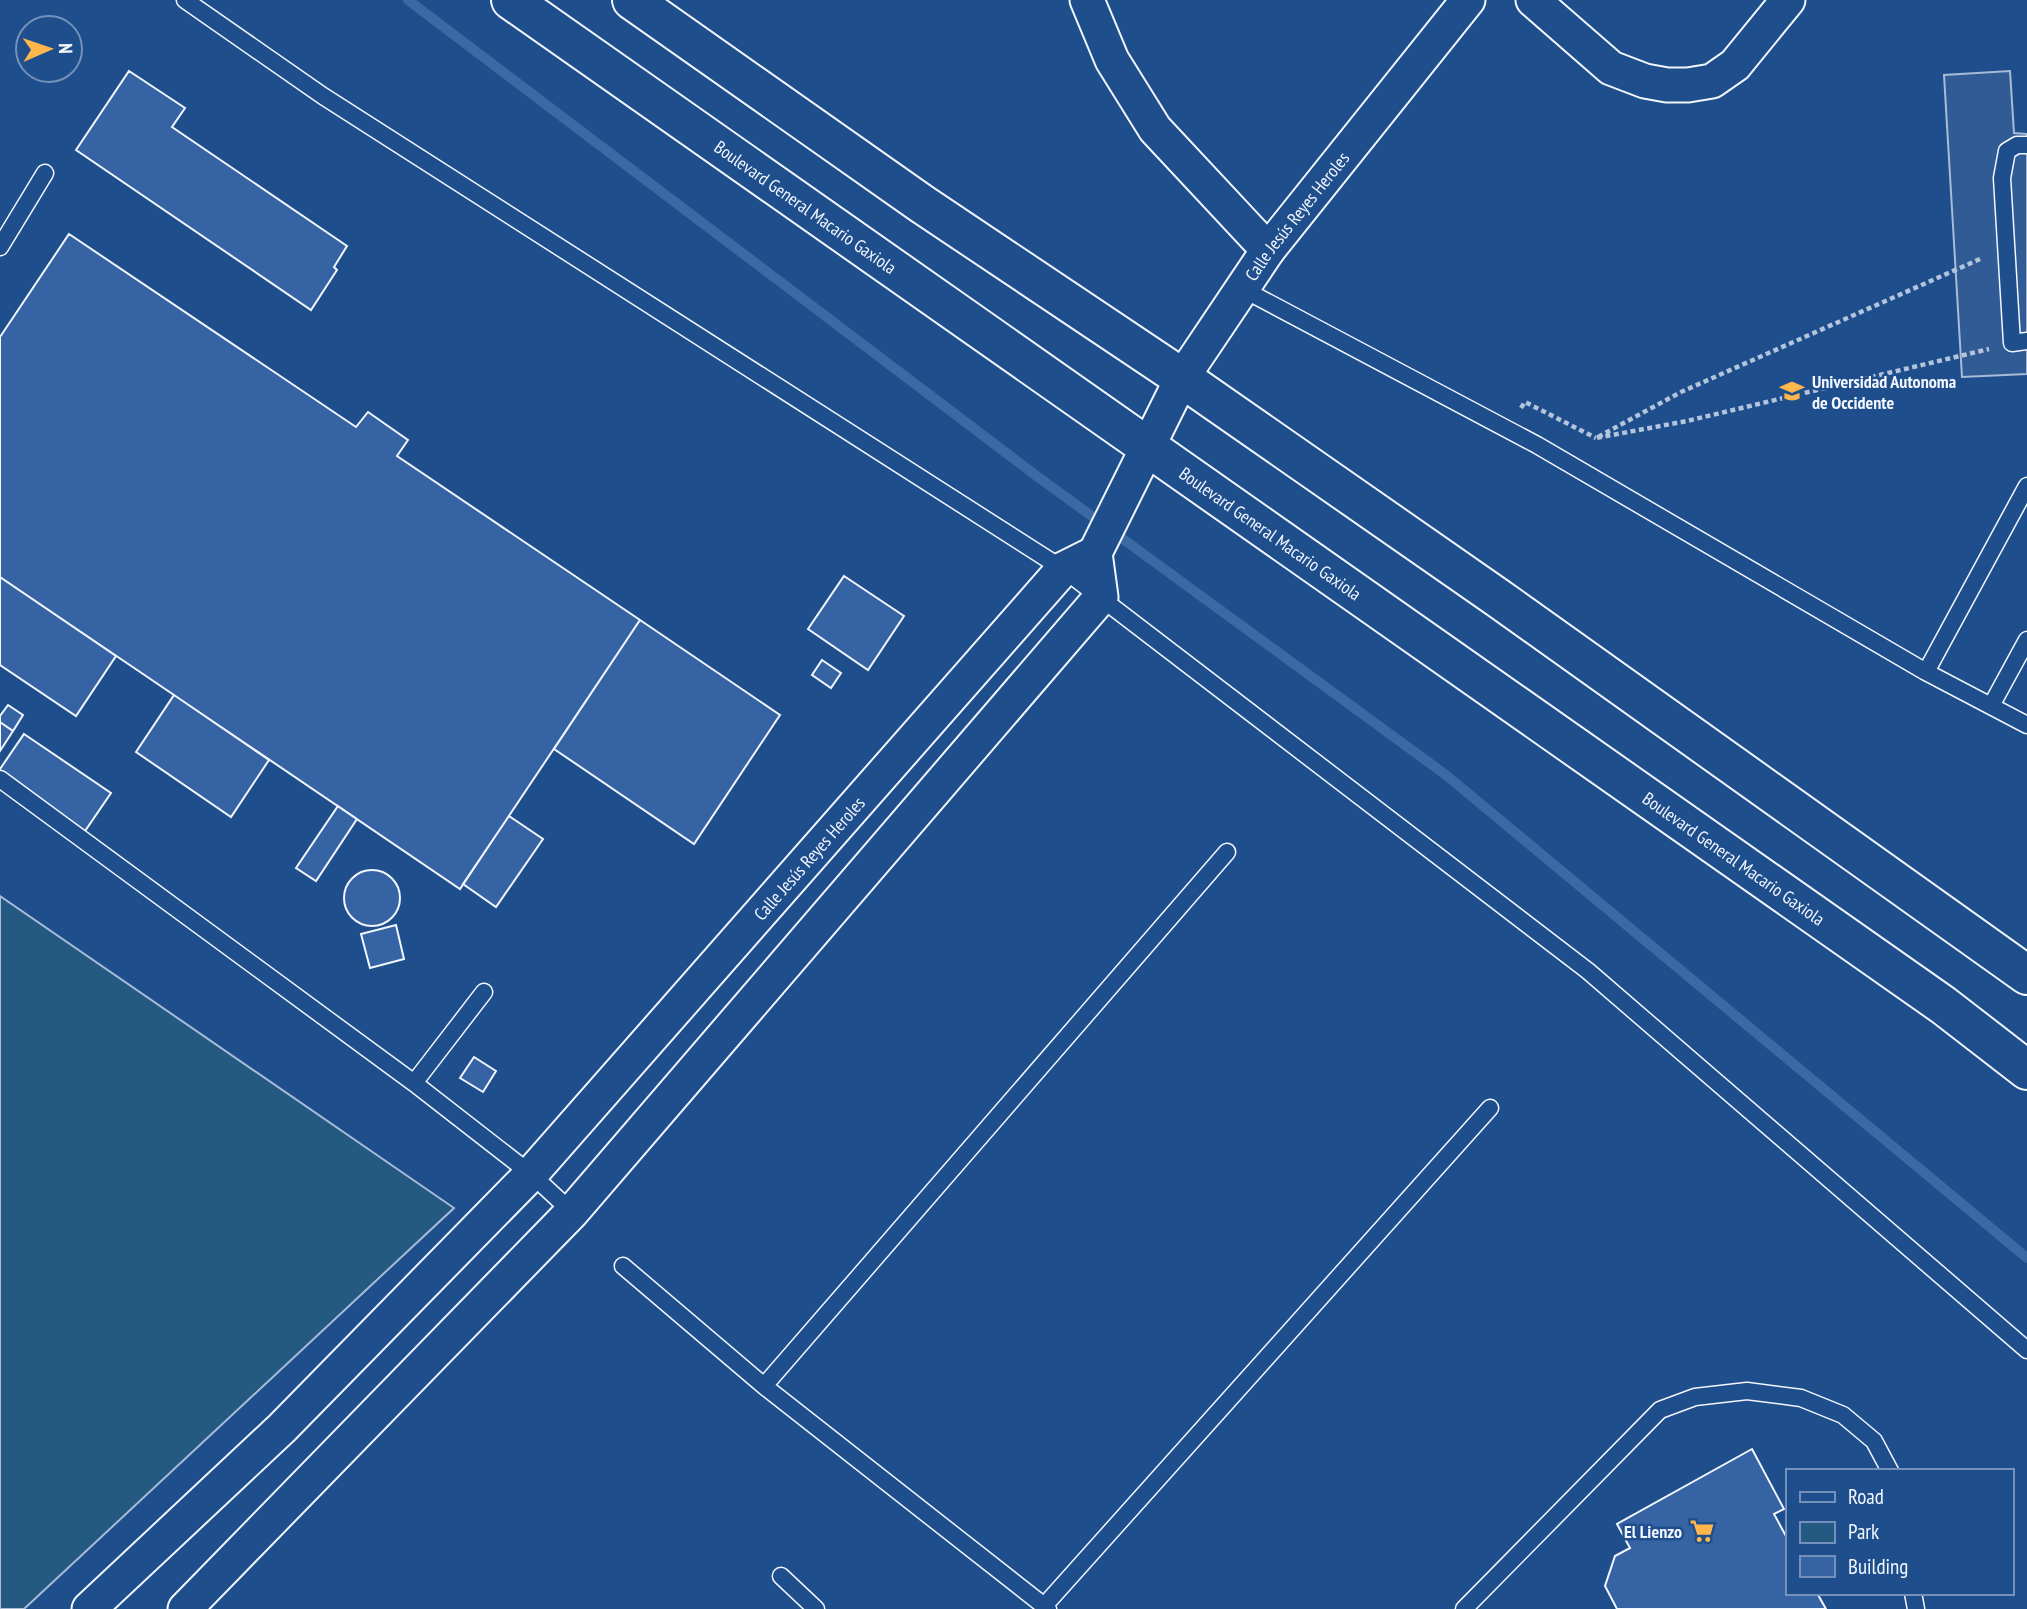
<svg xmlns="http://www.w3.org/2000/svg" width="2027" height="1609" font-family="'PT Sans Narrow',sans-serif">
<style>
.green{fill:#245a82;stroke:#a8bbd7;stroke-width:2}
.parking{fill:#305b95;stroke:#a8bbd7;stroke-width:2}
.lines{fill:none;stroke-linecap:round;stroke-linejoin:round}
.stream{stroke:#3b69a3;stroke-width:10}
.building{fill:#3563a3;stroke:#f2f6ff;stroke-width:2}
.service-casing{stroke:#f2f6ff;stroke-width:19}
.minor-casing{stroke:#f2f6ff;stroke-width:37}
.primary-casing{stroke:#f2f6ff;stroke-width:42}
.path{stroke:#b3c4dc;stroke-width:4.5;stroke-dasharray:5 3.5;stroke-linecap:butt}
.service{stroke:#1f4e8c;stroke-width:16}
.minor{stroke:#1f4e8c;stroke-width:33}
.primary{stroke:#1f4e8c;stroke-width:38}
.labels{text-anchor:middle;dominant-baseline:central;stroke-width:5;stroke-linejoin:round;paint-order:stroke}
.street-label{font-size:18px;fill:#f2f6ff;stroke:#1f4e8c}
.poi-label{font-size:18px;font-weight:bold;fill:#f2f6ff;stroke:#1f4e8c;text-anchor:start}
</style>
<rect width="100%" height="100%" fill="#1f4e8c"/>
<path class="green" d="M0,896L454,1208L24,1609H0Z"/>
<path class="parking" d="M2010,71L2014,133L2027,134V374L1962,377L1944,75Z"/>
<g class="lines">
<path class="stream" d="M408,0L1034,474L1446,775L2027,1258"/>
</g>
<path class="building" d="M129,71L185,108L172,127L347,246L334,267L337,270L311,310L76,150Z
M69,234L356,427L368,412L408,440L397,456L640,620L460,889L0,577V337Z
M844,576L904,616L868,670L808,629Z
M0,577L116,656L76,716L0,665Z
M640,620L780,715L694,844L554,749Z
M822,660L841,673L831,688L812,675Z
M174,695L269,760L231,817L136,752Z
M8,705L23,715L13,731L0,722V716Z
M0,722L13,731L0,751Z
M24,734L111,793L85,831L0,774V769Z
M338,806L357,819L316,881L296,868Z
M509,816L543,839L496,907L463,884Z
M344 898a28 28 0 1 1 56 0a28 28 0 1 1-56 0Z
M396,925L404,959L370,968L361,934Z
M474,1057L496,1071L483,1092L460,1078Z
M1752,1449L1784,1509L1774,1514L1787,1538V1593H1817L1826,1609H1617L1605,1586L1615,1556L1630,1548L1617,1524Z"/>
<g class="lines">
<g class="service-casing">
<path id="service" d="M185,0L323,96L1063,569L1588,971L2027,1350
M2027,145H2017L2007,151L2002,178L2012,343L2027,341
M0,247L45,173
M1241,288L1537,445L1926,672L2027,725
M1926,672L2027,486
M1991,706L2027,640
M0,779L414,1083L531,1174L572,1212
M414,1083L484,992
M623,1266L764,1386L1048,1609
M764,1386L1227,852
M781,1576L816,1609
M1913,1593L1916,1609
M1044,1606L1490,1108
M1464,1609L1660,1410L1695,1397L1747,1391L1801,1398L1843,1415L1874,1441L1890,1471"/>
</g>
<g class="minor-casing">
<g id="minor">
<path d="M1087,0L1112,60L1155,129L1268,250"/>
<path d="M1533,0L1611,68L1645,81L1667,85H1688L1712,81L1735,65L1788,0"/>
<path id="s1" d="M89,1609L282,1428L531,1174L1063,569L1095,553"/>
<path id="s2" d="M185,1609L572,1212L1101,597L1095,553L1182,378L1268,250L1468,0"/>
</g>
</g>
<g class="primary-casing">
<g id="primary">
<path id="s3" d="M511,0L1943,1005L2027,1070"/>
<path d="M632,0L922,204L1182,378L1498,598L2027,975"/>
</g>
</g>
<path class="path" d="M1980,259L1681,392L1596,438L1687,421L1989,349
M1521,408L1525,402L1596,438"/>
<use href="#service" class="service"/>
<use href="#minor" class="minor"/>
<use href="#primary" class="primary"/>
</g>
<defs>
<g id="university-bare" transform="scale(1.89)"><path d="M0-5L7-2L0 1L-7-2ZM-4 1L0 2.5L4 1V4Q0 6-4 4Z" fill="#ffb74d" stroke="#1f4e8c" stroke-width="2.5" paint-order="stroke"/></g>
<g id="supermarket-bare" transform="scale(1.89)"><path d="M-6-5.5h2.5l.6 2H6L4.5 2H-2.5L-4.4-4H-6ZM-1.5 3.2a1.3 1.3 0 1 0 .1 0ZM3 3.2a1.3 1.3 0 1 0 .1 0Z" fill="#ffb74d" stroke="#1f4e8c" stroke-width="2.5" paint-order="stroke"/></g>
</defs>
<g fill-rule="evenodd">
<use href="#university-bare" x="1792" y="391"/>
<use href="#supermarket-bare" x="1702" y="1531"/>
</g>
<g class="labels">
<g class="street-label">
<text stroke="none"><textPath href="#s3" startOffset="360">Boulevard General Macario Gaxiola</textPath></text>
<text stroke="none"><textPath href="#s2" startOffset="1804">Calle Jesús Reyes Heroles</textPath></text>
<text stroke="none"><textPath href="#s3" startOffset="928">Boulevard General Macario Gaxiola</textPath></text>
<text stroke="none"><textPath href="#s1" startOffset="1041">Calle Jesús Reyes Heroles</textPath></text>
<text stroke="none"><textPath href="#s3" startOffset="1494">Boulevard General Macario Gaxiola</textPath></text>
</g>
<g class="poi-label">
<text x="1812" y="381">Universidad Autonoma<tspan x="1812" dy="21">de Occidente</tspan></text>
<text x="1682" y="1531" text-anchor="end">El Lienzo</text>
</g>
</g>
<rect x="1786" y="1469" width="228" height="126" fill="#1f4e8c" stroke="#7391ba" stroke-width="2"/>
<rect x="1800" y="1492" width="35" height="10" fill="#1f4e8c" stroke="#7391ba" stroke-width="2"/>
<text x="1848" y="1504" font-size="21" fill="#f2f6ff">Road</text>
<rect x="1800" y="1522" width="35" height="21" fill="#245a82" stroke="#7391ba" stroke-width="2"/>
<text x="1848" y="1539" font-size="21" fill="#f2f6ff">Park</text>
<rect x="1800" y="1556" width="35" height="21" fill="#3563a3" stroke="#7391ba" stroke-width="2"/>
<text x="1848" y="1574" font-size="21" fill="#f2f6ff">Building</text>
<g transform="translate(49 49) rotate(88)"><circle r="33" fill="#1f4e8c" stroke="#7391ba" stroke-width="2"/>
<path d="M0-5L12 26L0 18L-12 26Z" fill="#ffb74d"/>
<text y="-10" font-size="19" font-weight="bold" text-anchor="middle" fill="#f2f6ff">N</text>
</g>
</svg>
